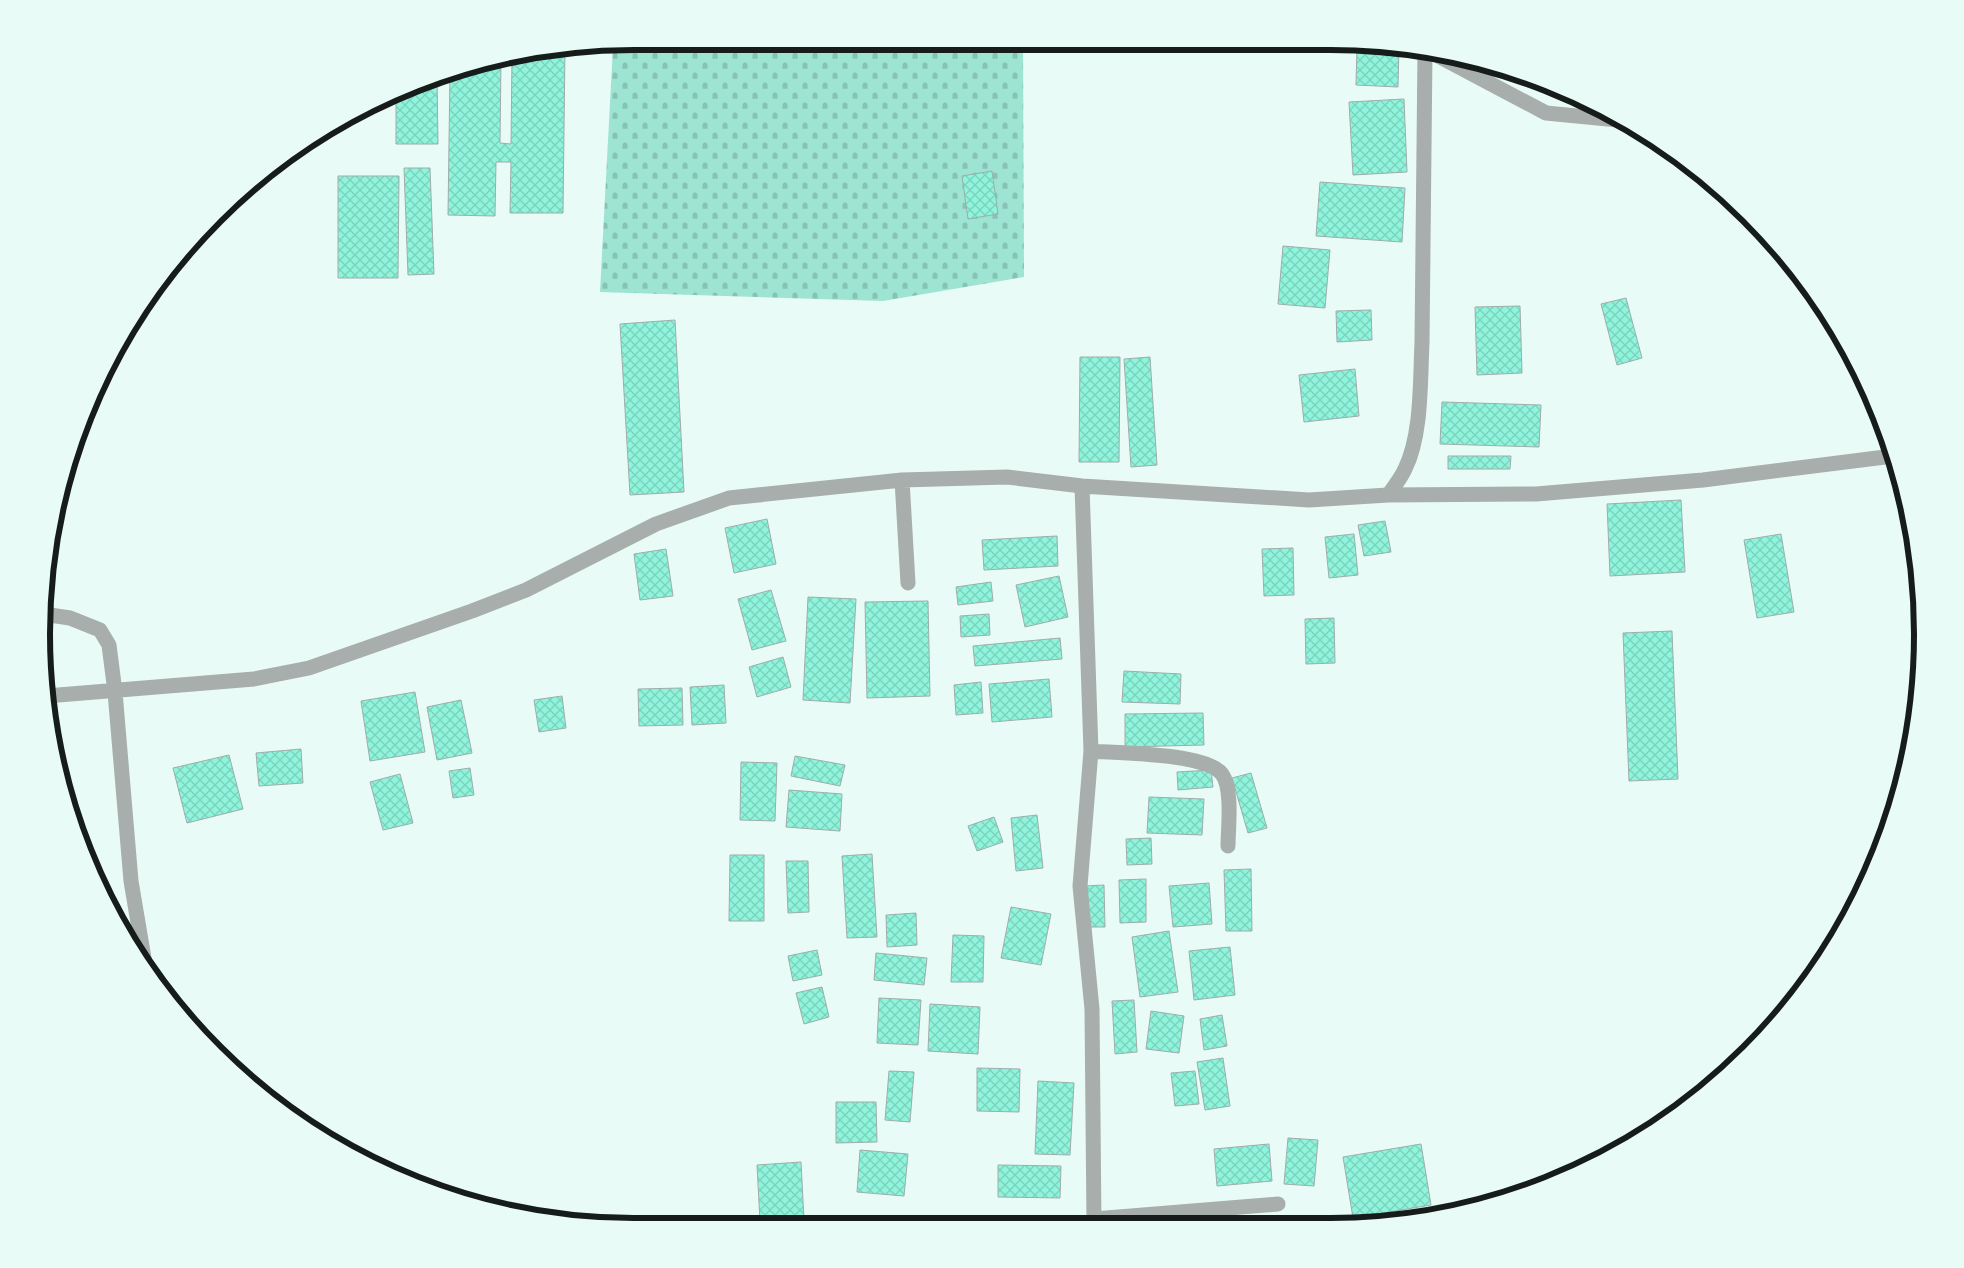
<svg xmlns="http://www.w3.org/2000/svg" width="1964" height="1268" font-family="'Exo 2',sans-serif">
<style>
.cemetery{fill:url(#cemetery-stones)}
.building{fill:url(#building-cross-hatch);stroke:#9daeaa}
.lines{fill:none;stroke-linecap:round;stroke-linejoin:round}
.street{stroke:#a7aeac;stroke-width:15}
.rim{fill:none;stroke:#161c1a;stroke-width:6}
</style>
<defs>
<pattern id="cemetery-stones" width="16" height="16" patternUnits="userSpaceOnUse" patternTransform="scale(1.25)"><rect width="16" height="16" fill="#9de4d2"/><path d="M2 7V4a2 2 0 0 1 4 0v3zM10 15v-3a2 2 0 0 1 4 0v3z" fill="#86c3b4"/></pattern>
<pattern id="building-cross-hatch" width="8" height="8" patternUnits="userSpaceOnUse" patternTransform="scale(1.25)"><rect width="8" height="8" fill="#8ff4dc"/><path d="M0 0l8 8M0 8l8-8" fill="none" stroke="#7bd1bc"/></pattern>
</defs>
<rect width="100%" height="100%" fill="#e9fbf6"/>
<path class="cemetery" d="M613,46H1023L1024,277L883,301L600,292Z"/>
<path class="building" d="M556,46H565L563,213H510L511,162H496L495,216L448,215L450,71L501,59L500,143L511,144L512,57Z
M1357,46H1399L1398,87L1356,85Z
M437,76L438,144H396V96Z
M1404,99L1407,172L1353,175L1349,102Z
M404,168H430L434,274L408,275Z
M992,171L998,214L968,219L962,176Z
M338,176H399L398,278H338Z
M1320,182L1405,188L1402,242L1316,236Z
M1283,246L1330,250L1325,308L1278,304Z
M1626,298L1642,358L1617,365L1601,304Z
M1520,306L1522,373L1477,375L1475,307Z
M1371,310L1372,340L1337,342L1336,311Z
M675,320L684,492L630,495L620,324Z
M1852,356L1861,372H1862H1853Z
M1080,357H1120L1119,462H1079Z
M1150,357L1157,465L1131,467L1124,359Z
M1355,369L1359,416L1304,422L1299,375Z
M1442,402L1541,405L1539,447L1440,444Z
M1448,456H1511L1510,469H1448Z
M1681,500L1685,572L1610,576L1607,504Z
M767,519L776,564L734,573L725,528Z
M1385,521L1391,552L1364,556L1358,525Z
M1354,534L1358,575L1329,578L1325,537Z
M1781,534L1794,612L1757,618L1744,540Z
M1057,536L1058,566L984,570L982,540Z
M1293,548L1294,595L1264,596L1262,549Z
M666,549L673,596L640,600L634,554Z
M1059,576L1068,617L1025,627L1016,585Z
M991,582L993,601L958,605L956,587Z
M771,590L786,641L752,650L738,599Z
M808,597L856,599L850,703L803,700Z
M928,601L930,696L867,698L865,602Z
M989,614L990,635L961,637L960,616Z
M1334,618L1335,663L1306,664L1305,619Z
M1672,631L1678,779L1629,781L1623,633Z
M1060,638L1062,659L975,666L973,646Z
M783,657L791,687L757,697L749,667Z
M1124,671L1181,674L1180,704L1122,702Z
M1049,679L1052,717L992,722L989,684Z
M981,682L983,713L956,715L954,685Z
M724,685L726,723L692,725L690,687Z
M682,688L683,725L639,726L638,689Z
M415,692L425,752L370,761L361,701Z
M562,696L566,728L539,732L534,700Z
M461,700L472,753L437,760L427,707Z
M1203,713L1204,745L1125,747V714Z
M301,749L303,783L259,786L256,753Z
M229,755L243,809L187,823L173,768Z
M795,756L845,765L840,786L791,776Z
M741,762L777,763L775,821L740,820Z
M470,768L474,795L453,798L449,771Z
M1211,770L1213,787L1178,790L1177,772Z
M1251,773L1267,828L1248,833L1232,778Z
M400,774L413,823L383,830L370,782Z
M789,790L842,794L840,831L786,827Z
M1149,797L1204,799L1202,835L1147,833Z
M1037,815L1043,868L1016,871L1011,818Z
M994,817L1003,842L977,851L968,826Z
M1151,838L1152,864L1127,865L1126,839Z
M872,854L877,937L847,938L842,856Z
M730,855H764V921H729Z
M786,861H808L809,912L788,913Z
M1251,869L1252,931H1226L1224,870Z
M1146,879V922L1120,923L1119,880Z
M1209,883L1212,924L1173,927L1169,886Z
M1104,885L1105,927H1085L1084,886Z
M1011,907L1051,914L1041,965L1001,958Z
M916,913L917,945L887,947L886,915Z
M1169,931L1178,992L1140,997L1132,937Z
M953,935L984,936L983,982H951Z
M1230,947L1235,995L1194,1000L1189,951Z
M817,950L822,975L793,981L788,956Z
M876,953L927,958L924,985L874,980Z
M822,987L829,1017L804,1024L796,993Z
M879,998L921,1000L918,1045L877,1043Z
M1134,1000L1137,1052L1115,1054L1112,1001Z
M930,1004L980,1007L978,1054L928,1051Z
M1151,1011L1184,1016L1179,1053L1146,1049Z
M1222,1015L1227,1046L1204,1050L1200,1019Z
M1223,1058L1230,1106L1205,1110L1197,1062Z
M977,1068L1020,1069L1019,1112L977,1111Z
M889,1071L914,1072L910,1122L885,1120Z
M1195,1071L1199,1104L1175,1106L1171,1073Z
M1038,1081L1074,1083L1070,1155L1035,1154Z
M836,1102H876L877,1142L836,1143Z
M1288,1138L1318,1140L1314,1186L1284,1184Z
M1269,1144L1272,1181L1217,1186L1214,1149Z
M1421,1144L1431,1205L1353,1218L1343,1157Z
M860,1150L908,1154L904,1196L857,1192Z
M801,1162L804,1220L760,1222L757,1165Z
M998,1165L1061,1166L1060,1198L998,1197Z
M1294,1218L1296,1225H1273Z
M1367,1222V1225H1326Z"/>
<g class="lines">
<path class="street" d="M1429,51L1546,113L1618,120
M902,480L908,583
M1082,486L1091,751L1080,886L1092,1009L1094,1224
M1388,495L1536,494L1703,480L1893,456
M43,614L70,618L100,630L109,645L115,692L131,881L145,964
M46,696L254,679L309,668L472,611L526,590L656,524L729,498L902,480L1007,477L1082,486L1309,500L1388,495C1394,487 1401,478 1405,469C1422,435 1420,381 1422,343L1425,50
M1091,751C1118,753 1206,753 1222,774C1233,789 1228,828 1228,846
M1094,1219L1278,1204"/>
</g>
<path d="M0 0H1964V1268H0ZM634 50H1330A584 584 0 0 1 1914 634V634A584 584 0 0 1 1330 1218H634A584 584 0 0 1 50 634V634A584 584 0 0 1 634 50Z" fill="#e9fbf6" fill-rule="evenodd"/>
<path class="rim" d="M634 50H1330A584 584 0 0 1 1914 634V634A584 584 0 0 1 1330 1218H634A584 584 0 0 1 50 634V634A584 584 0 0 1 634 50Z"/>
</svg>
